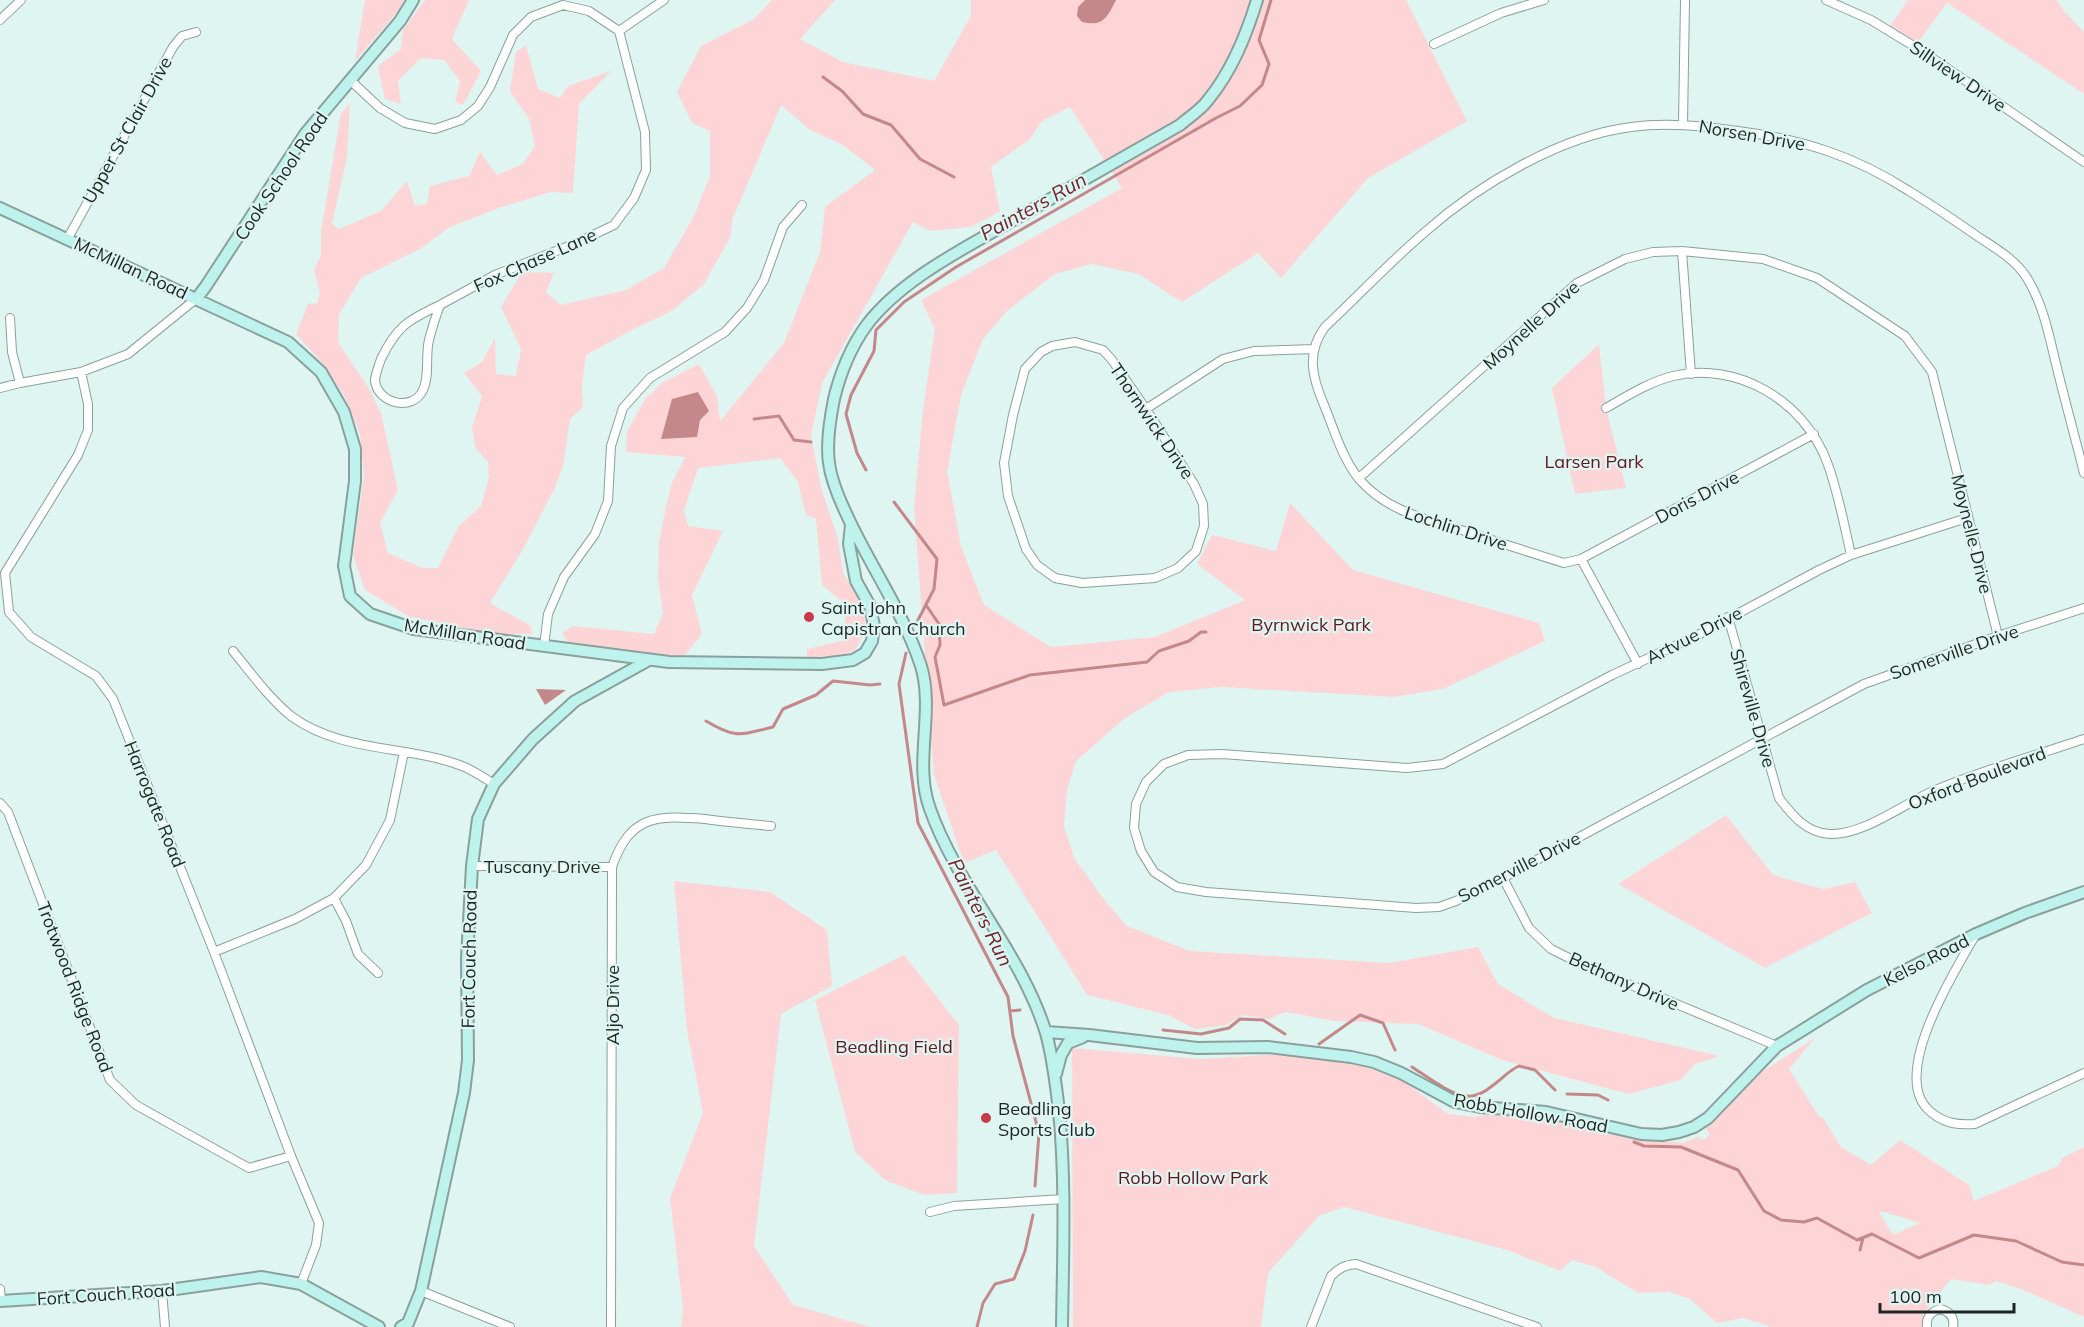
<svg xmlns="http://www.w3.org/2000/svg" width="2084" height="1327" font-family="Mulish,sans-serif">
<style>
.green{fill:#fed5d6;fill-rule:evenodd}
.water{fill:#c4888a}
.lines{fill:none;stroke-linecap:round;stroke-linejoin:round}
.stream{stroke:#c4888a;stroke-width:3}
.street-casing{stroke:#8ba09c;stroke-width:10}
.secondary-casing{stroke:#8ba09c;stroke-width:14}
.street{stroke:#fff;stroke-width:8}
.secondary{stroke:#bef3ed;stroke-width:10}
.poi-dot{fill:#c9384d;stroke:#dff5f1;stroke-width:2}
.labels{text-anchor:middle;dominant-baseline:central;stroke-width:4.5;stroke-linejoin:round;paint-order:stroke}
.street-label{font-size:18px;fill:#1d2624;stroke:#dff5f1}
.park-label{font-size:18px;fill:#5e1620;stroke:#dff5f1}
.poi-label{font-size:18px;fill:#1d2624;stroke:#dff5f1;text-anchor:start}
.water-label{font-size:20px;font-style:italic;fill:#6e252d;stroke:#dff5f1}
</style>
<rect width="100%" height="100%" fill="#dff5f1"/>
<path class="green" d="M365,0H404L400,9L355,61Z
M425,0H469L452,39L481,71L463,105L455,102L460,81L444,60L421,58L398,81L401,104L385,99L378,66L401,49L403,30Z
M772,0H835L800,39L843,62L934,81L971,16V0H1406L1467,121L1368,178L1281,278L1258,253L1182,302L1138,274L1092,264L1055,274L1008,310L983,339L961,395L947,472L961,546L984,605L1051,647L1155,637L1245,600L1197,564L1212,535L1276,551L1290,503L1353,570L1539,623L1545,641L1443,689L1393,697L1222,687L1169,692L1125,718L1076,761L1067,790L1064,826L1074,858L1106,902L1127,926L1190,951L1389,963L1478,947L1498,984L1554,1018L1720,1056L1695,1064L1681,1080L1629,1094L1502,1060L1418,1024L1335,1021L1285,1012L1270,1019L1243,1015L1226,1025L1195,1029L1168,1015L1087,995L996,850L964,863L934,775L914,509L923,409L935,329L921,300L1122,188L1070,107L1041,122L1030,139L991,167L1000,212L970,227L930,231L913,222L822,383L811,436L821,487L838,539L843,573L864,606L866,630L855,650L843,655L807,658V649L846,640L844,603L822,585L816,519L806,515L798,482L780,458L698,468L684,510L688,526L723,531L692,595L702,634L683,657L640,654L569,643L562,633L573,626L654,634L663,614L658,579L659,542L665,510L672,483L685,457L626,452L627,432L645,399L662,383L699,364L717,396L720,421L784,343L820,252L825,207L875,170L843,145L810,130L781,105L733,218L730,238L704,284L672,311L632,330L586,355L582,384L583,407L570,419L563,465L555,488L523,549L490,603L531,626L532,634H494L410,617L365,590L353,555L364,476L360,434L344,395L323,364L296,334L308,304L317,303L320,293L314,270L321,255V232L341,113L350,104L347,157L332,224L339,229L381,211L407,181L415,206L427,204L430,186L469,176L480,152L497,175L523,164L535,146L529,119L510,91L516,52L526,45L538,89L560,98L568,86L611,71L579,104L573,193L550,192L499,208L450,227L422,248L361,278L339,314L338,342L371,392L381,413L398,490L380,523L388,553L423,568H438L458,527L481,506L489,477L488,462L476,449L472,428L482,396L464,373L482,362L495,338L496,374L516,376L521,349L501,307L522,272L554,273L546,292L561,305L626,290L664,268L693,218L710,176V131L692,123L677,92L701,46L754,19Z
M1908,0H2057L2064,11L2084,32V94L1947,3L1917,44L1890,26Z
M1599,344L1606,408L1626,488L1575,494L1552,388Z
M1726,815L1773,875L1823,889L1855,882L1872,913L1765,968L1618,884Z
M674,881L770,892L827,930L832,986L781,1014L754,1246L793,1305L870,1327H681L683,1309L670,1198L703,1113L687,1030Z
M904,955L959,1025L957,1193L924,1195L885,1180L855,1152L815,1000Z
M1815,1038L1789,1069L1818,1115L1823,1118L1841,1147L1871,1165L1900,1140L1969,1185L1974,1201L2058,1166L2062,1158L2084,1147V1317L2021,1289L1996,1281L1989,1285L1951,1279L1923,1314V1327H1771L1744,1318L1717,1323L1690,1299L1669,1292L1638,1293L1596,1267L1572,1260L1560,1271L1507,1250L1344,1207L1319,1216L1268,1273L1261,1327H1073L1072,1048L1201,1059L1284,1054L1366,1067L1403,1081L1448,1114L1474,1117L1496,1113L1546,1118L1604,1134L1683,1143L1698,1137L1704,1140L1710,1134L1706,1129L1763,1071ZM1879,1212H1884L1920,1223L1893,1235Z"/>
<path class="water" d="M1085,0H1116C1107,18 1103,27 1082,22L1077,16L1078,7Z
M698,392L709,411L700,420L697,437L661,439L672,399Z
M536,689L566,690L545,705Z"/>
<g class="lines">
<path class="stream" d="M823,77L842,91L863,114L891,125L920,159L954,177
M754,419L779,416L794,440L811,442
M866,470L857,453L846,414L851,395L874,351L876,330L904,302L956,267L1216,118L1240,106L1262,85L1269,64L1259,40L1271,0
M894,502L937,559L934,589L916,624
M926,605L939,624L940,645L935,657L944,705L1030,675L1147,662L1159,651L1189,641L1201,632H1206
M906,653L899,684L918,823L1008,997L1013,1036L1039,1133L1035,1186
M706,721C736,739 740,735 773,727L783,709L816,695L833,681L870,685L880,684
M1010,1011L1020,1010
M1163,1030L1201,1034L1229,1028L1240,1019L1263,1020L1285,1034
M1319,1044L1360,1015L1383,1023L1395,1050
M1412,1067C1426,1076 1451,1095 1466,1096C1476,1097 1485,1092 1492,1086C1502,1079 1508,1071 1519,1066L1535,1070L1555,1090
M1567,1094L1598,1095L1608,1100
M1634,1142L1644,1146L1681,1147L1738,1170L1764,1211L1781,1220L1804,1222L1817,1218L1857,1240L1872,1234L1919,1258L1974,1235L2016,1241L2062,1262L2084,1265
M1860,1250L1863,1238
M977,1327L983,1303L995,1284L1014,1279L1025,1251L1033,1215"/>
<g class="street-casing">
<path id="street" d="M1826,0L1871,20L1925,53L2084,162
M0,20L21,0
M619,31L664,0
M1434,44L1501,13L1544,0
M350,80L380,108L405,123L435,129L461,120L478,106L490,87L513,35L531,17L563,5L589,11L619,31L645,132L646,170L634,198L614,225L574,244L495,275L440,305
M1683,124L1685,0
M68,238L173,47L182,36L196,32
M1682,251L1691,374
M440,305C436,316 432,328 429,340C425,356 430,375 423,390C413,412 378,404 375,381C375,375 379,365 381,359C397,326 408,320 440,305Z
M10,318L12,352L20,383
M1075,342L1103,350L1112,360L1146,409L1194,484L1203,504L1204,526L1196,551L1178,568L1155,578L1082,583L1055,578L1037,565L1026,549L1008,496L1004,463L1013,415L1025,369L1041,352L1052,346Z
M81,372L88,404V430L78,455L5,573L9,612L31,637L96,676L113,699L214,952L291,1156L319,1223L316,1245L301,1284
M0,388L20,383L81,372L128,354L197,298
M1606,408C1627,396 1649,382 1673,376C1738,361 1804,401 1827,462C1838,491 1844,524 1851,555
M1146,409L1223,359L1254,351L1313,349
M1359,478L1577,283L1625,259L1653,252L1682,251L1763,259L1817,278L1905,336L1932,372L1998,636
M1967,518L1851,555L1819,570L1696,636L1612,675L1443,764L1407,768L1222,754L1188,755L1164,764L1146,782L1136,804L1134,828L1141,851L1154,872L1177,887L1206,892L1416,908L1439,907L1456,901L1503,878L1864,684L1998,636L2084,608
M1581,559L1814,434
M1728,617L1779,798C1792,815 1806,833 1830,834C1863,835 1902,805 1931,792C1979,771 2034,756 2084,739
M544,646L548,614L564,577L595,534L608,501L611,446L623,408L650,378L725,332L747,308L764,280L783,227L802,205
M233,651C251,673 269,698 291,716C341,753 408,745 462,766C473,770 484,778 494,784
M1638,664L1581,559L1564,563C1532,553 1500,543 1468,532C1429,520 1387,512 1359,479C1342,458 1334,429 1324,405C1312,377 1306,352 1325,327C1358,296 1390,262 1425,232C1478,185 1560,136 1631,127C1667,122 1702,126 1738,131C1801,139 1855,156 1909,191C1932,205 1954,220 1977,236C1995,248 2015,259 2027,278C2043,304 2049,335 2056,364C2065,401 2075,437 2084,473
M0,803L8,812L110,1080L136,1105L249,1168L291,1156
M472,866L612,867
M1503,878L1529,928L1551,949L1583,965L1777,1046
M334,898L346,921L358,954L378,973
M1976,934C1955,971 1886,1079 1932,1113C1946,1124 1958,1125 1975,1124L2084,1073
M214,952L295,919L334,898L366,865L390,820L404,752
M930,1212L954,1206L1063,1199
M0,1289L1,1301
M162,1291L165,1327
M421,1291L510,1327
M611,1327L612,867C630,815 656,815 705,819C727,822 749,824 771,826
M1311,1327L1331,1276C1339,1268 1345,1265 1356,1264L1537,1327
M1927,1327C1926,1317 1930,1312 1940,1309C1949,1311 1955,1317 1953,1327"/>
</g>
<g class="secondary-casing">
<path id="secondary" d="M0,208L288,342L321,372L344,412L355,449V481L344,566L350,596L370,614L414,629L669,662L822,664L853,660L865,653L872,641L874,626L870,606L856,581L849,544L851,525
M197,298L206,286L305,134L400,21L413,0
M1046,1032L1089,1035L1197,1048L1268,1047L1351,1057L1374,1062L1401,1073L1455,1102L1480,1107L1546,1112L1641,1134L1662,1135L1679,1132L1694,1127L1708,1118L1777,1046L1867,990L1976,934L2025,913L2084,892
M1056,1074L1061,1055L1068,1043L1083,1037
M0,1301L162,1291L261,1277L301,1284L379,1327
M401,1327L408,1323L421,1291L464,1093L468,1060L467,958L472,866L478,819L494,784L533,739L575,701L649,660
M1062,1327C1063,1255 1066,1182 1059,1111C1056,1085 1053,1058 1046,1033C1021,952 958,888 930,809C913,763 935,712 921,666C903,611 868,563 845,511C838,496 831,479 829,463C826,442 830,419 834,399C840,374 851,347 866,326C901,279 967,247 1017,218C1072,187 1126,156 1180,125C1189,117 1201,110 1208,100C1232,71 1246,36 1257,0"/>
</g>
<use href="#street" class="street"/>
<use href="#secondary" class="secondary"/>
</g>
<g class="poi-dot">
<circle cx="809" cy="617" r="6"/>
<circle cx="986" cy="1118" r="6"/>
</g>
<g class="labels">
<g class="street-label">
<text transform="translate(1958 76) rotate(34)">Sillview Drive</text>
<text transform="translate(127 130) rotate(-61)">Upper St Clair Drive</text>
<text transform="translate(1752 135) rotate(10)">Norsen Drive</text>
<text transform="translate(281 176) rotate(-56)">Cook School Road</text>
<text transform="translate(535 260) rotate(-24)">Fox Chase Lane</text>
<text transform="translate(131 268) rotate(25)">McMillan Road</text>
<text transform="translate(1531 325) rotate(-42)">Moynelle Drive</text>
<text transform="translate(1152 421) rotate(56)">Thornwick Drive</text>
<text transform="translate(1697 497) rotate(-28)">Doris Drive</text>
<text transform="translate(1456 528) rotate(18)">Lochlin Drive</text>
<text transform="translate(1972 534) rotate(76)">Moynelle Drive</text>
<text transform="translate(465 634) rotate(9)">McMillan Road</text>
<text transform="translate(1694 635) rotate(-27)">Artvue Drive</text>
<text transform="translate(1954 652) rotate(-19)">Somerville Drive</text>
<text transform="translate(1753 708) rotate(74)">Shireville Drive</text>
<text transform="translate(1977 778) rotate(-21)">Oxford Boulevard</text>
<text transform="translate(155 804) rotate(68)">Harrogate Road</text>
<text x="542" y="866">Tuscany Drive</text>
<text transform="translate(1519 867) rotate(-27)">Somerville Drive</text>
<text transform="translate(469 959) rotate(-89)">Fort Couch Road</text>
<text transform="translate(1926 960) rotate(-27)">Kelso Road</text>
<text transform="translate(1624 981) rotate(24)">Bethany Drive</text>
<text transform="translate(75 987) rotate(69)">Trotwood Ridge Road</text>
<text transform="translate(612 1005) rotate(-90)">Aljo Drive</text>
<text transform="translate(1531 1113) rotate(10)">Robb Hollow Road</text>
<text transform="translate(106 1294) rotate(-4)">Fort Couch Road</text>
</g>
<g class="park-label">
<text x="1594" y="461">Larsen Park</text>
<text x="1311" y="624">Byrnwick Park</text>
<text x="894" y="1046">Beadling Field</text>
<text x="1193" y="1177">Robb Hollow Park</text>
</g>
<g class="poi-label">
<text x="821" y="607">Saint John<tspan x="821" dy="21">Capistran Church</tspan></text>
<text x="998" y="1108">Beadling<tspan x="998" dy="21">Sports Club</tspan></text>
</g>
<g class="water-label">
<text transform="translate(1033 206) rotate(-29)">Painters Run</text>
<text transform="translate(981 912) rotate(63)">Painters Run</text>
</g>
</g>
<path d="M1880 1303v9h134v-9" fill="none" stroke="#1d2624" stroke-width="3"/>
<text x="1889" y="1303" font-size="18" fill="#1d2624" stroke="#dff5f1" stroke-width="4.5" paint-order="stroke">100 m</text>
</svg>
